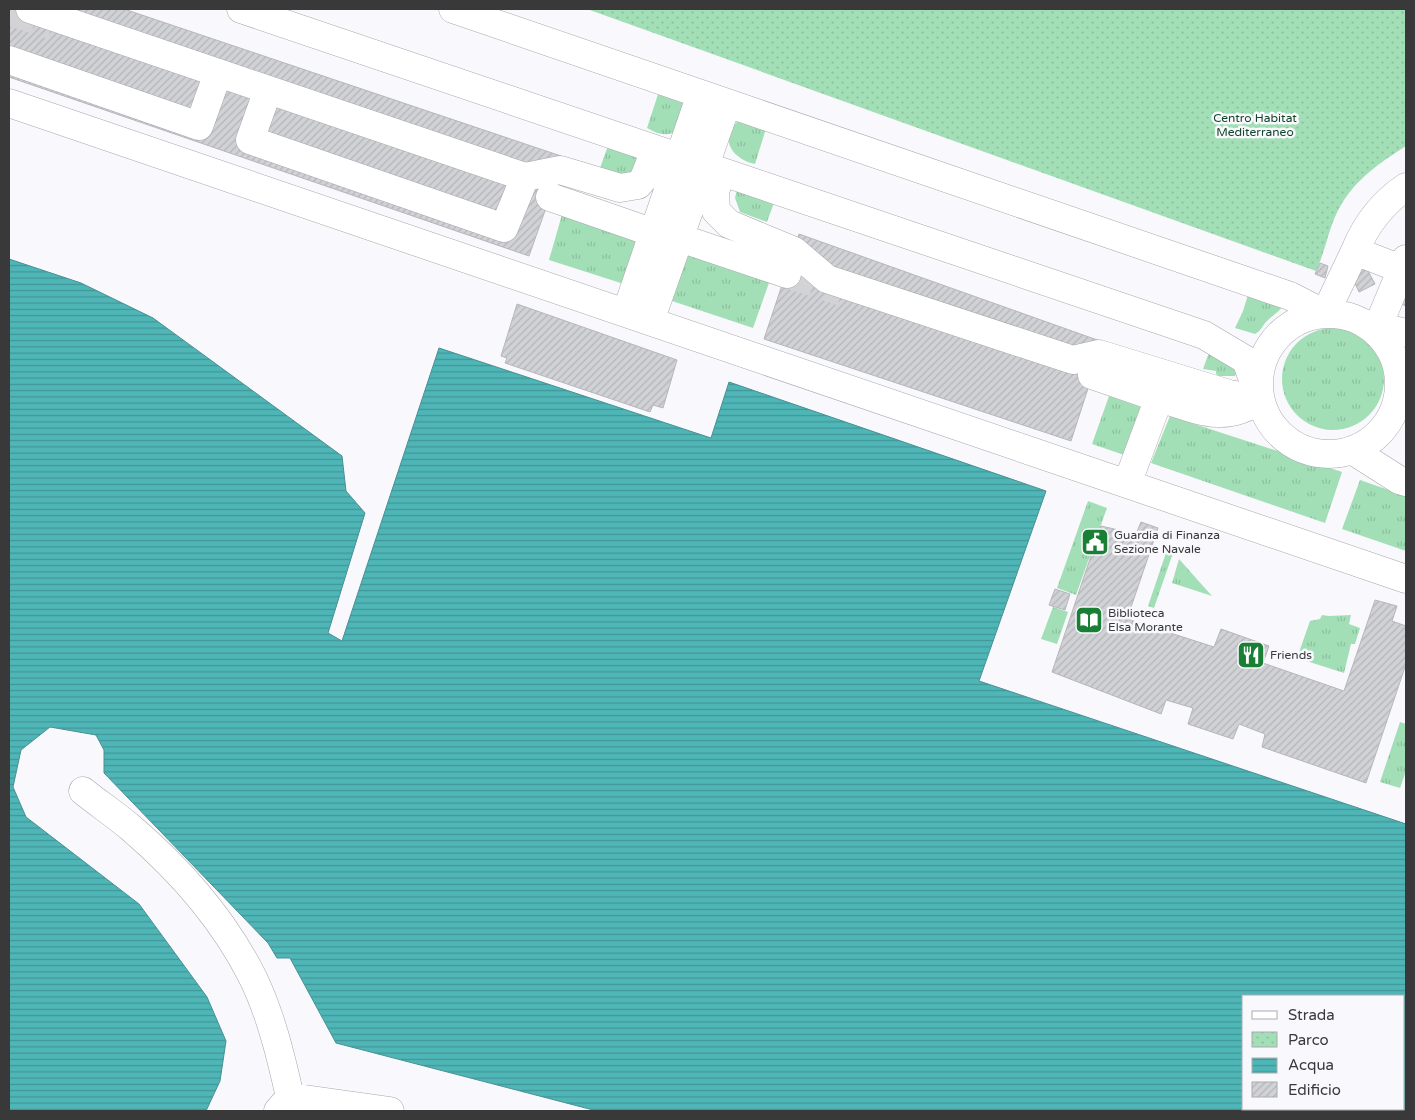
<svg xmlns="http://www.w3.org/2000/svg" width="1415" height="1120" font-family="'Varela Round',sans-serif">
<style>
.grass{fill:url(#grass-tufts)}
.park{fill:url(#park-dots)}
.water{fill:url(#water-rules);stroke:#489092;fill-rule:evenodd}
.building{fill:url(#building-hatch);stroke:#b7b7bb}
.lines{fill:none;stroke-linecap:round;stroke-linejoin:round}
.minor-tunnel{stroke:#d3d3d6;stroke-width:28;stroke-dasharray:28 14;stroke-linecap:butt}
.minor-casing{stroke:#a8a8ac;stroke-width:29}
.minor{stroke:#fff;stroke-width:28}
.labels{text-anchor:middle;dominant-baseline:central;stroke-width:5;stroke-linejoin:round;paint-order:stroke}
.park-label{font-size:12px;fill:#114629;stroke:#f9f9fd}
.poi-label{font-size:12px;fill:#39393a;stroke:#f9f9fd;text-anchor:start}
</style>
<defs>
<pattern id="grass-tufts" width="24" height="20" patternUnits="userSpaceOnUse" patternTransform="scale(1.25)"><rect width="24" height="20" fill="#a2dfb6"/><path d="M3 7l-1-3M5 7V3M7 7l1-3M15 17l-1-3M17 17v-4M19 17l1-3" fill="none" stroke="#8cc09d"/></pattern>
<pattern id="park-dots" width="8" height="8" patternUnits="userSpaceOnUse" patternTransform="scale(1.25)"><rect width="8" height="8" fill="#a2dfb6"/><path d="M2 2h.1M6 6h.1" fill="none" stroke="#8cc09d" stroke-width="1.8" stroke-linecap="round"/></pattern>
<pattern id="water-rules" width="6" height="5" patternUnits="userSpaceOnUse" patternTransform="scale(1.25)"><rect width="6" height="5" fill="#4fb6b7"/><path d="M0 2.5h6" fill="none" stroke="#439596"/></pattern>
<pattern id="building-hatch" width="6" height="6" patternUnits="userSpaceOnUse" patternTransform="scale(1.25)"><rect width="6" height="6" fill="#d1d2d6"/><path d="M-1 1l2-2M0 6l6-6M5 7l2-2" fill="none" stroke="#b4b5b8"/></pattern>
</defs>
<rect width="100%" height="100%" fill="#f9f9fd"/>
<path class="grass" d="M661,85L685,102L673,133C663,136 656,133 647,128Z
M742,118L768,122L755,164C730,159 717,135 742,118Z
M609,143L639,153L633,172L622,174L600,168Z
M737,189L775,200L767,222L740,212L735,198Z
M563,211L647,239L630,286L549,260Z
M686,252L770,280L753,328L672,301Z
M1251,285L1283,306C1278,313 1273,315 1267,321C1262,326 1261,331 1255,334L1235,328L1243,311Z
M1282 379a51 51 0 1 1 102 0a51 51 0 1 1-102 0Z
M1211,347L1218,349L1237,372L1235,376H1219L1216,374V371L1203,369Z
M1109,396L1143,408L1127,456L1092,444Z
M1170,416L1342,472L1325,523L1151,463Z
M1360,480L1406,496V551L1342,529Z
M1088,501L1107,508L1076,595L1057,588Z
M1168,547L1173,553L1154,608L1148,606Z
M1179,559L1212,596L1172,583Z
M1053,607L1068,612L1057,644L1041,639Z
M1322,615L1329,616L1351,615L1349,624L1360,628L1355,644H1351L1344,673L1297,658L1310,621L1320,619Z
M1400,722L1406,724V771L1400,788L1380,782Z"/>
<path class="park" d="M587,9H1406V146C1381,162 1356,179 1341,205C1329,225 1326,250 1316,271Z"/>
<path class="water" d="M9,259L81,283L153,318L342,456L346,491L365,513L328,633L342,641L439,348L711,438L729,382L1046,491L979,681L1406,824V1111H597L336,1043L290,958H277L268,943L104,773V750L96,735L50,727L21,750L13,787L26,817L139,904L207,997L226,1041L220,1081L206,1111H9ZM1244,996H1404V1109H1244Z"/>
<path class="building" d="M9,9H124L564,157L529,256L9,77Z
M799,234L1103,342L1071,441L764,339Z
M1320,263L1328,266L1325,278L1315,274Z
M1366,267L1375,284L1359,292L1351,275Z
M1406,293V306L1396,302Z
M517,304L677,360L663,408L653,405L650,412L505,363L507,358L501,356Z
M1141,522L1158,528L1127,619L1214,647L1221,629L1269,646L1263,663L1344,691L1375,600L1397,606L1392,621L1406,626V664L1366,783L1262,747L1265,734L1239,724L1233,739L1188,724L1193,708L1166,700L1161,714L1052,672L1101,526L1136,534Z
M1055,589L1070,594L1065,610L1049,605Z"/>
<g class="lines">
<path class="minor-tunnel" d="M9,11L52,26
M787,274L842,292"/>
<g class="minor-casing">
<path id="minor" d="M30,9L525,177L560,170L620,188L638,185L644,178L655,150
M241,9L1204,335L1246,360L1260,399C1225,425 1196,409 1159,398L1127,484
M453,9L1290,296L1325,314L1355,251
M9,60L199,126L218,73
M268,90L250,140L504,228L525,177
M9,103L1406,579
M722,173L715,191L716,211L729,224L794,251L827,279L1073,360L1099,354L1229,394L1260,399
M1406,187C1382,203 1366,224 1355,251L1406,271
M550,197L654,233
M680,238L787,274
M1406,259L1376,331L1394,330L1406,333
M626,313L701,94
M1259 384a70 70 0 1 1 140 0a70 70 0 1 1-140 0Z
M650,321L727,103
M1092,375L1159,398
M1352,450L1399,480L1406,482
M83,791C99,804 116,815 131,828C180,870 224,920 253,978C271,1015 281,1057 290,1097L278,1111
M290,1097L390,1111"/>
</g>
<use href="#minor" class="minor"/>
</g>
<defs>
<g id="civic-square" transform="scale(1.4375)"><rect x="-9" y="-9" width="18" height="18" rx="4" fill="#187f34" stroke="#f9f9fd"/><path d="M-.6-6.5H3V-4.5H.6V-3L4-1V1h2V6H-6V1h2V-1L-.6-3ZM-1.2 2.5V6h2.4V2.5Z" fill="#fff"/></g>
<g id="library-square" transform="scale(1.4375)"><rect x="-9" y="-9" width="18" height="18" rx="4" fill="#187f34" stroke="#f9f9fd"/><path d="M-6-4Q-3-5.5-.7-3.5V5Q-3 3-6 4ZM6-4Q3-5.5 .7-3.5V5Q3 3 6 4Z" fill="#fff"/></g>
<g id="restaurant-square" transform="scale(1.4375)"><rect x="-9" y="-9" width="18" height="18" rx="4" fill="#187f34" stroke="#f9f9fd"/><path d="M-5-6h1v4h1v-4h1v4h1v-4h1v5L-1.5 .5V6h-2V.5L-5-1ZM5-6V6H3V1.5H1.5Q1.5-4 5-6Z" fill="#fff"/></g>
</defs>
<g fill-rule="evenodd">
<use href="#civic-square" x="1095" y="542"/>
<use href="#library-square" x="1089" y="620"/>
<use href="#restaurant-square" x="1251" y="655"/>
</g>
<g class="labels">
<g class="park-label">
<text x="1255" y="118">Centro Habitat<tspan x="1255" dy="14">Mediterraneo</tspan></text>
</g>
<g class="poi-label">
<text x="1114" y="535">Guardia di Finanza<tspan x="1114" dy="14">Sezione Navale</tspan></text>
<text x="1108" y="613">Biblioteca<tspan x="1108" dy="14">Elsa Morante</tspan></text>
<text x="1270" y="655">Friends</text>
</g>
</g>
<rect width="1415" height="1120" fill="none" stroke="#39393a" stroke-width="20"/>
<rect x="1242" y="995" width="162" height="115" fill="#f9f9fd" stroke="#acacaf"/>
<rect x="1252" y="1011" width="25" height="8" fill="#ffffff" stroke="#acacaf"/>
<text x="1288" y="1020" font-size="15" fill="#39393a">Strada</text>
<rect x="1252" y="1032" width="25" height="15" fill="url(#park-dots)" stroke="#acacaf"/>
<text x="1288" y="1045" font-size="15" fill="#39393a">Parco</text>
<rect x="1252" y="1058" width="25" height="15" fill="url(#water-rules)" stroke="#acacaf"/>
<text x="1288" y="1070" font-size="15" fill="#39393a">Acqua</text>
<rect x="1252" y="1082" width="25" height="15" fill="url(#building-hatch)" stroke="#acacaf"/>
<text x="1288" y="1095" font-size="15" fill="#39393a">Edificio</text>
</svg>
